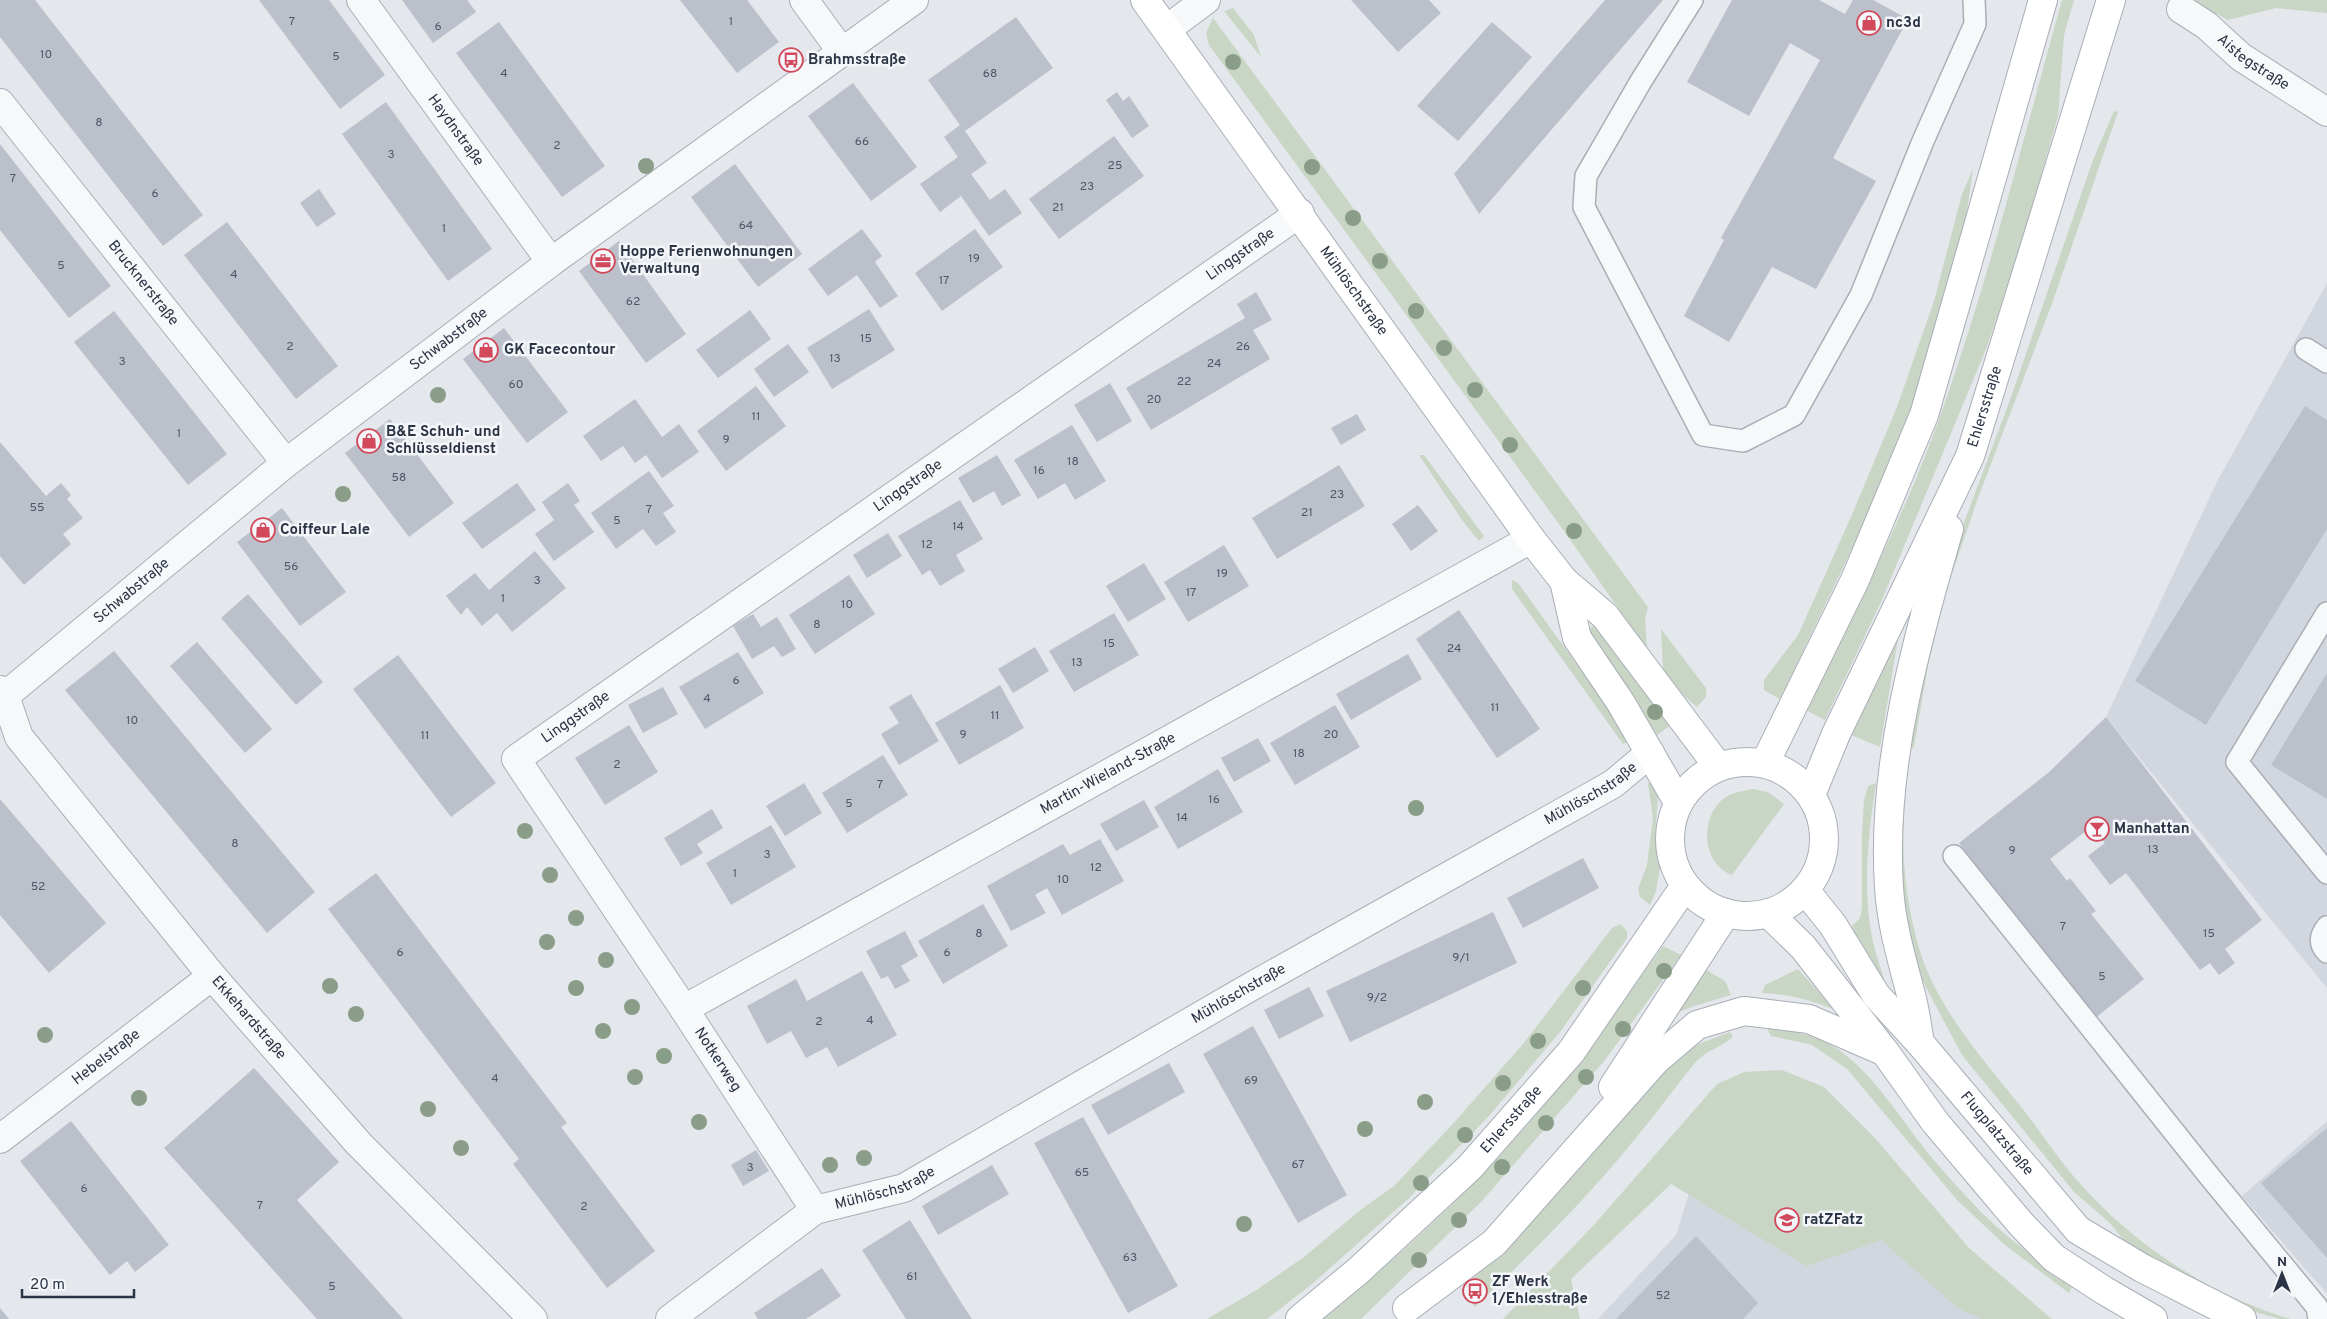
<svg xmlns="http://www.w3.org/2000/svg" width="2327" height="1319" font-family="Overpass,sans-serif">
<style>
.built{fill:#d2d6de}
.green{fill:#c9d6c5}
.building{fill:#bbc0ca}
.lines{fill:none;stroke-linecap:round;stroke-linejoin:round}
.lane-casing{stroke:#a9aeb7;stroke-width:24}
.street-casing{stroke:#a9aeb7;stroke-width:30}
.secondary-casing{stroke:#a9aeb7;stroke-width:30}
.lane{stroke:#f7f8fa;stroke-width:21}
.street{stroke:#f7f8fa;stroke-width:28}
.secondary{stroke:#fff;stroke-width:28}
.tree{fill:#899d89}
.labels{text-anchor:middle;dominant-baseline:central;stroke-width:5;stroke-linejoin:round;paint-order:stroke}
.number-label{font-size:12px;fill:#4f5766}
.poi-label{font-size:15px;font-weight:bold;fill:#2b3445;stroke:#f4f6f9;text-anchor:start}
.street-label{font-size:15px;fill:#2b3445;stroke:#f4f6f9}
</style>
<rect width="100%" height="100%" fill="#e4e7ec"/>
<path class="built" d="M2327,283V988L2106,717L2217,482Z
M1736,1109L2011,1319H1598L1676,1235L1697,1168Z
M2327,1121V1294L2242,1196Z"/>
<path class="green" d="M2062,0H2074L2064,35L2058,116L2020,251L1986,349L1881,602L1825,720L1804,709C1855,609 1908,511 1944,405C1991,272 2024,135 2062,0Z
M2190,0H2327V13L2276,8L2228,20Z
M1233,8L1254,35L1261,57L1224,11Z
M1213,18L1648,607L1645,619L1647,649L1559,524L1209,45L1206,33Z
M2114,111L2118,112L2053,301L1978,498L1945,594L1928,666L1914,747L1907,752L1912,722L1959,536L2010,400L2093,160Z
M1973,169L1964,231L1936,340L1903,429L1862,528L1780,699L1764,690V680L1798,635L1851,517L1897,407L1934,301L1962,194Z
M1419,455H1424L1484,536L1479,541L1462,520Z
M1512,580L1518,583L1631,740L1623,744L1512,589Z
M1599,624L1671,725L1657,735L1590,631L1591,627Z
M1661,629L1706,688V697L1697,707L1683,695L1663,669Z
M1894,639H1898L1880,747L1849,734Z
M1655,780L1658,797L1655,836L1660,868L1656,891L1650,905L1640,897L1638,889L1647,865L1653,818L1648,783Z
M1876,783C1868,834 1862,891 1873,942C1876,954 1880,967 1884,979L1880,977L1849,929L1860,918L1862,908V831L1864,800L1868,786Z
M1753,789L1768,792L1784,804L1732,875C1701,863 1700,818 1723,799C1732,792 1743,791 1753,789Z
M1901,790L1906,792C1900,845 1904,896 1919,948C1936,1005 1977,1052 2013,1097C2035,1123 2053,1152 2075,1178C2131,1243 2208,1294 2290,1319H2280L2238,1307L2129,1247L2110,1223L2075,1193L1962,1055L1921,978L1900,899Z
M1620,924L1627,931V938L1560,1032L1489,1116L1409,1198L1312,1284L1267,1319H1207L1258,1289L1304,1257L1363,1208L1394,1186L1451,1126L1523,1044L1612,928Z
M1663,946L1681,955L1605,1060L1481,1202L1361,1319H1323C1396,1259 1472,1190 1533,1118C1579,1063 1621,1004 1663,946Z
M1703,968L1725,981L1731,995L1694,1006L1674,1014Z
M1798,969L1835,1010C1811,1000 1788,994 1762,993L1765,985Z
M1767,1028C1784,1030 1802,1032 1819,1039C1867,1059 1900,1120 1933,1159C1948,1177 1965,1195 1981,1212C2009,1240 2041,1262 2073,1285L2069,1293L2005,1245L1958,1201L1847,1069L1812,1045L1771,1036Z
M1730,1032L1733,1036C1724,1047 1705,1050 1694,1064C1672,1091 1652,1119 1630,1145C1583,1203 1529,1255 1475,1307L1461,1291L1520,1232L1619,1117L1685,1049Z
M1782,1070L1824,1087L1874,1137L1969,1248L2052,1319H1982L1959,1309L1881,1240L1807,1266L1671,1184L1571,1279L1580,1319H1503L1592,1227L1717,1084L1744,1072Z"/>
<path class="building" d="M0,0H35L203,215L163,246L0,37Z
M259,0H329L385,75L340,109Z
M402,0H467L476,12L433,43Z
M680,0H747L779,42L737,73Z
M1351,0H1429L1441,13L1398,52Z
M1605,0H1663L1479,214L1454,174Z
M1732,0H1819L1845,14L1853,0H1873L1908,19L1833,158L1876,181L1816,289L1772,267L1729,342L1684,316L1724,240L1721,238L1820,60L1790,43L1749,116L1687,82Z
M1016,17L1053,68L965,131L987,163L971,174L990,200L1005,189L1022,213L989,236L961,196L940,212L920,184L958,157L944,137L960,125L928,80Z
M499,22L605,166L562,197L456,53Z
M1492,22L1532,57L1458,141L1417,106Z
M853,83L917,167L871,201L808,116Z
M1117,92L1123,101L1129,96L1149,126L1132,138L1106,100Z
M386,102L492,249L448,281L342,134Z
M1114,136L1144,176L1059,239L1029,199Z
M0,144L111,286L69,318L0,230Z
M735,164L802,254L758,287L691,197Z
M319,189L336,214L317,227L300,203Z
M227,222L338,366L296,399L184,255Z
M862,229L882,256L875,262L898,296L880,308L857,275L828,296L808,269Z
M975,229L1003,267L942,311L915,273Z
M619,241L686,334L646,363L579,271Z
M1256,292L1272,320L1253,330L1270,359L1151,430L1126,388L1245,318L1237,304Z
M869,309L895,350L832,389L807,348Z
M750,310L771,339L718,378L696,350Z
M114,311L227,454L188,485L74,342Z
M504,328L568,412L527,443L463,359Z
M788,344L809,372L774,397L754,369Z
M1110,383L1132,421L1097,442L1074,405Z
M756,386L786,426L726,471L697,431Z
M635,399L662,437L679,424L699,452L662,478L646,455L635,463L623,446L601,461L583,436Z
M2305,406L2327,420V529L2206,725L2135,681Z
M1357,414L1366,430L1341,445L1331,428Z
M390,419L454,503L409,537L345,453Z
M1072,425L1106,481L1075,500L1065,483L1038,499L1014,460Z
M0,442L46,496L61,483L71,495L67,499L83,518L63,534L71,544L24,585L0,556Z
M997,455L1021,495L1002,506L994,491L973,503L958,478Z
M1339,465L1365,506L1277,559L1252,518Z
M649,471L674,506L663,513L676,532L656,546L643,529L616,549L591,513Z
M517,483L536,510L482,549L462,523Z
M568,483L580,501L574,505L594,532L554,561L535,534L554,520L542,502Z
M960,500L983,539L956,555L965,571L940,586L930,570L922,575L898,536Z
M1418,505L1438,531L1411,551L1392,524Z
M282,508L346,592L300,626L237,542Z
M888,533L902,556L867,578L853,555Z
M1224,545L1249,586L1188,622L1164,582Z
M535,551L566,588L512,632L497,613L482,626L467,607L461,615L446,596L475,573L489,590Z
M1144,563L1166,599L1128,622L1106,586Z
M849,575L875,614L815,654L789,615Z
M248,594L323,682L296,705L221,618Z
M1459,610L1540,729L1497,758L1416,639Z
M1114,613L1139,655L1074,692L1049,651Z
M753,614L761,627L777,617L796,649L782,657L774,646L752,659L733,626Z
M197,642L272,729L245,753L170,666Z
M1035,647L1049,671L1013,693L998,669Z
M114,651L315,892L267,933L65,690Z
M738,652L764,693L705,729L679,687Z
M1408,654L1422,679L1351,720L1336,694Z
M398,655L496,783L451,817L353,689Z
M2327,673V799L2271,765Z
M1000,685L1024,728L959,765L935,723Z
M663,687L678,714L643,733L628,705Z
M911,694L939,741L899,765L881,734L899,723L889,707Z
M1335,705L1360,747L1295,785L1270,743Z
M2106,717L2262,920L2225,949L2235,963L2219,975L2210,963L2200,970L2126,873L2110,885L2088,856L2105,843L2090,828L2050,859L2067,881L2070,878L2096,911L2091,914L2144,979L2094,1019L1959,843L2048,773Z
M629,725L658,772L605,805L575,758Z
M1258,738L1271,761L1234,782L1221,758Z
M883,755L908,795L847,833L822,793Z
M1218,769L1243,812L1178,849L1154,807Z
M804,783L822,813L785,836L766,806Z
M0,799L106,923L49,973L0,915Z
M1144,800L1159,827L1116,851L1100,824Z
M712,809L723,828L697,844L703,853L681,866L664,838Z
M771,825L796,867L731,905L706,863Z
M1100,839L1124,881L1062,915L1047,888L1035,895L1046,913L1011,931L987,886L1063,844L1070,855Z
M1583,858L1599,888L1523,928L1507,898Z
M376,873L567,1123L561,1127L655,1251L607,1288L513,1164L519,1159L328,909Z
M983,904L1008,946L943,984L918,941Z
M1493,912L1517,963L1350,1042L1326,991Z
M905,931L918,956L901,966L910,981L895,989L888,976L881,979L866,951Z
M862,971L897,1035L838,1067L827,1047L806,1058L791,1031L767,1044L747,1006L796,979L807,1001Z
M1309,987L1324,1016L1279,1039L1264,1010Z
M1253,1026L1347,1195L1298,1223L1203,1054Z
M1169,1063L1185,1092L1108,1135L1091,1105Z
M254,1068L339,1162L297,1200L403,1319H317L164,1148Z
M1083,1117L1178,1286L1128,1313L1034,1143Z
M71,1121L169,1245L135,1272L127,1261L110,1275L20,1161Z
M2327,1128V1258L2261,1183Z
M756,1150L769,1171L743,1186L731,1165Z
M992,1165L1009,1194L938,1235L922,1206Z
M910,1220L962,1304L972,1319H906L862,1250Z
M1696,1236L1758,1303L1743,1319H1616Z
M822,1268L841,1296L806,1319H758L754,1313Z
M0,1308L9,1319H0Z"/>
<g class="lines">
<g class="lane-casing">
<path id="lane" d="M1692,0L1641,81L1586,176L1584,207L1703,435L1743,441L1794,415L1861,295L1923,141L1975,24L1974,0
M2306,349L2327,362
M2327,613L2237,762L2327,873
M1954,856L2210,1177L2317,1307L2319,1319
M2327,927C2320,936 2319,944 2327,952"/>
</g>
<g class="street-casing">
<g id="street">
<path id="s1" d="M361,0L551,262"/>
<path d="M804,0L842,52"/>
<path id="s2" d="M2181,9L2206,25L2241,57L2327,112"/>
<path d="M1167,29L1206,0"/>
<path id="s3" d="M0,103L286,463"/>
<path id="s4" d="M0,690L5,696L19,737L212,976L359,1144L533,1319"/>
<path id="s5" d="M0,700L286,463L551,262L914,0"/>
<path id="s6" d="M684,1009L1531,539"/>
<path id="s7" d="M0,1139L212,976"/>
<path id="s8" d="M815,1210L684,1009L516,759L1300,213"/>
<path id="s9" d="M670,1319L815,1210L904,1188L1245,990L1613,784L1650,753"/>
</g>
</g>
<g class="secondary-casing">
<g id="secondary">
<path id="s10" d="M1145,0L1531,539L1564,581L1605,616L1717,765"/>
<path d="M1564,581L1577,638L1621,703L1678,802"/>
<circle cx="1747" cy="839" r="77"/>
<path d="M1765,763L1855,580L1924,415L2043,0"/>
<path id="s11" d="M1811,795L1836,734L1970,456L2111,0"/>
<path id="s12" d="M1805,890L1833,925L1876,995L1920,1043L2078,1230L2142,1268L2242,1319"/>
<path d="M1768,913L1803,947L1885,1052L1935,1122L2021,1224L2054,1258L2105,1291L2153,1319"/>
<path d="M1920,1043C1917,1026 1915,1008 1910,991C1901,956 1891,923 1889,887C1881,767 1916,644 1949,529"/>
<path d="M1613,1087L1726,913"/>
<path d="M1407,1308L1494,1243L1656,1060L1697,1025L1744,1011L1809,1019L1885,1052"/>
<path id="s13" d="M1300,1319L1358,1271L1470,1167L1571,1052L1685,886"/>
</g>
</g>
<use href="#lane" class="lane"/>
<use href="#street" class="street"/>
<use href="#secondary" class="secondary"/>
</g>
<g class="tree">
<circle cx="1233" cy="62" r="8"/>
<circle cx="646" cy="166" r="8"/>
<circle cx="1312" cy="167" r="8"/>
<circle cx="1353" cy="218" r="8"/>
<circle cx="1380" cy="261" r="8"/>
<circle cx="1416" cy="311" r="8"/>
<circle cx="1444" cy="348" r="8"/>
<circle cx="1475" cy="390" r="8"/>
<circle cx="438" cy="395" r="8"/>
<circle cx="1510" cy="445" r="8"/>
<circle cx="343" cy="494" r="8"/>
<circle cx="1574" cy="531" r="8"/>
<circle cx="1655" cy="712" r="8"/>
<circle cx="1416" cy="808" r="8"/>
<circle cx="525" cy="831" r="8"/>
<circle cx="550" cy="875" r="8"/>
<circle cx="576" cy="918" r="8"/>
<circle cx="547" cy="942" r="8"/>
<circle cx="606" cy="960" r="8"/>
<circle cx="1664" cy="971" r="8"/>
<circle cx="330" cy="986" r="8"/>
<circle cx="576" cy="988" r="8"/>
<circle cx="1583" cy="988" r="8"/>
<circle cx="632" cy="1007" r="8"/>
<circle cx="356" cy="1014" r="8"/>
<circle cx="1623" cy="1029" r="8"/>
<circle cx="603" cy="1031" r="8"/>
<circle cx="45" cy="1035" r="8"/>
<circle cx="1538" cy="1041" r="8"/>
<circle cx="664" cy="1056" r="8"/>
<circle cx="635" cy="1077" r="8"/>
<circle cx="1586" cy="1077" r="8"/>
<circle cx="1503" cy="1083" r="8"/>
<circle cx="139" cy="1098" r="8"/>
<circle cx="1425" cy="1102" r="8"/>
<circle cx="428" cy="1109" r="8"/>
<circle cx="699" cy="1122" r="8"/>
<circle cx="1546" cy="1123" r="8"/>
<circle cx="1365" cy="1129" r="8"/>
<circle cx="1465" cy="1135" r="8"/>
<circle cx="461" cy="1148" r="8"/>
<circle cx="864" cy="1158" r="8"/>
<circle cx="830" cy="1165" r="8"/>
<circle cx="1502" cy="1167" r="8"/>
<circle cx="1421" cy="1183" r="8"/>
<circle cx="1459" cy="1220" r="8"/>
<circle cx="1244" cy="1224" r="8"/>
<circle cx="1419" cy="1260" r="8"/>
</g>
<defs>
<g id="shop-ring" transform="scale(1.25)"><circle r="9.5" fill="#f4f6f9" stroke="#d1495b" stroke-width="1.5"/><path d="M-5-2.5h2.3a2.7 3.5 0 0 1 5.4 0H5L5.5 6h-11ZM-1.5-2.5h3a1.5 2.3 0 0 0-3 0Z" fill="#d1495b"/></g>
<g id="bus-ring" transform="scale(1.25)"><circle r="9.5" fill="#f4f6f9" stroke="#d1495b" stroke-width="1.5"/><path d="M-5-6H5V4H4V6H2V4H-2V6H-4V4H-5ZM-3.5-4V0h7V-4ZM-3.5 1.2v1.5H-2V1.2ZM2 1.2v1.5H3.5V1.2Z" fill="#d1495b"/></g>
<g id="office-ring" transform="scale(1.25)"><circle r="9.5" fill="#f4f6f9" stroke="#d1495b" stroke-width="1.5"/><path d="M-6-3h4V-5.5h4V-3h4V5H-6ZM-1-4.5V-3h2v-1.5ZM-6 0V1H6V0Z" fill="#d1495b"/></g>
<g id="bar-ring" transform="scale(1.25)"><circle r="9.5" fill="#f4f6f9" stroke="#d1495b" stroke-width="1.5"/><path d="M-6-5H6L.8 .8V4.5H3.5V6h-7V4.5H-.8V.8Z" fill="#d1495b"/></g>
<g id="school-ring" transform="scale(1.25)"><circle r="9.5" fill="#f4f6f9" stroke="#d1495b" stroke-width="1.5"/><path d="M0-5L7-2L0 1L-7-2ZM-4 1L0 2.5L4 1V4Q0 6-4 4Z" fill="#d1495b"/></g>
</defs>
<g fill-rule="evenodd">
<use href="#shop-ring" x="1869" y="23"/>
<use href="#bus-ring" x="791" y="60"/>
<use href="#office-ring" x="603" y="261"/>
<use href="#shop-ring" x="486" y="350"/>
<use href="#shop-ring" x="369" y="441"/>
<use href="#shop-ring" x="263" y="530"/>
<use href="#bar-ring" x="2097" y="829"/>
<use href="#school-ring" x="1787" y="1220"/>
<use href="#bus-ring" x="1475" y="1291"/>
</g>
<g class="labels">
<g class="number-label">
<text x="292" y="22">7</text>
<text x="731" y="22">1</text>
<text x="438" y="27">6</text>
<text x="46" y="55">10</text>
<text x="336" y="57">5</text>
<text x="504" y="74">4</text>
<text x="990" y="74">68</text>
<text x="99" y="123">8</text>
<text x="862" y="142">66</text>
<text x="557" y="146">2</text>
<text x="391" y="155">3</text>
<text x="1115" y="166">25</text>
<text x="13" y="179">7</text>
<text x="1087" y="187">23</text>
<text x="155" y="194">6</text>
<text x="1058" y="208">21</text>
<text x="746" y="226">64</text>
<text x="444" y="229">1</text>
<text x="974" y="259">19</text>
<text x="61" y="266">5</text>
<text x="234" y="275">4</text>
<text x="944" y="281">17</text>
<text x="633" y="302">62</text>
<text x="866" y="339">15</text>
<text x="290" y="347">2</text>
<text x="1243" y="347">26</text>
<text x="835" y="359">13</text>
<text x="122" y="362">3</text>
<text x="1214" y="364">24</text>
<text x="1184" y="382">22</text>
<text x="516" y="385">60</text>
<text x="1154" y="400">20</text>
<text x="756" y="417">11</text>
<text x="179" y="434">1</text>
<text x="726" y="440">9</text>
<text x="1073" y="462">18</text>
<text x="1039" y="471">16</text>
<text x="399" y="478">58</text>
<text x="1337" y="495">23</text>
<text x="37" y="508">55</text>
<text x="649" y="510">7</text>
<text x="1307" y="513">21</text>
<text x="617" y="521">5</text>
<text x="958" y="527">14</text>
<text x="927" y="545">12</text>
<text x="291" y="567">56</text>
<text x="1222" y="574">19</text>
<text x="537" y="581">3</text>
<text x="1191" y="593">17</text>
<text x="503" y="599">1</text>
<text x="847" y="605">10</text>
<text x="817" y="625">8</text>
<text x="1109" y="644">15</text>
<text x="1454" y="649">24</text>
<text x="1077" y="663">13</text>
<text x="736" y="681">6</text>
<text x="707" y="699">4</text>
<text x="1495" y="708">11</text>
<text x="995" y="716">11</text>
<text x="132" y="721">10</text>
<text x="963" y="735">9</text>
<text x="1331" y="735">20</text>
<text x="425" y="736">11</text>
<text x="1299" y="754">18</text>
<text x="617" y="765">2</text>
<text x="880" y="785">7</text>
<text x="1214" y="800">16</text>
<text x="849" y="804">5</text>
<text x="1182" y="818">14</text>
<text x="235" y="844">8</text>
<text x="2153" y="850">13</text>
<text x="2012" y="851">9</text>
<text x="767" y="855">3</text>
<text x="1096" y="868">12</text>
<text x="735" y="874">1</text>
<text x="1063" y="880">10</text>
<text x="38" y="887">52</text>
<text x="2063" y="927">7</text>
<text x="979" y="934">8</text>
<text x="2209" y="934">15</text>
<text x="400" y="953">6</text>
<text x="947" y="953">6</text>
<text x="1461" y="958">9/1</text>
<text x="2102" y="977">5</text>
<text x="1377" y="998">9/2</text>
<text x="870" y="1021">4</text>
<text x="819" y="1022">2</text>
<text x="495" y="1079">4</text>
<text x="1251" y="1081">69</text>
<text x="1298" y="1165">67</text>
<text x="750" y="1168">3</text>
<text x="1082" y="1173">65</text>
<text x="84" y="1189">6</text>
<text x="260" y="1206">7</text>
<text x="584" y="1207">2</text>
<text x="1130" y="1258">63</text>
<text x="912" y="1277">61</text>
<text x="332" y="1287">5</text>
<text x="1663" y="1296">52</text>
</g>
<g class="poi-label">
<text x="1886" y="23">nc3d</text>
<text x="808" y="60">Brahmsstraße</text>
<text x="620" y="252">Hoppe Ferienwohnungen<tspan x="620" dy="17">Verwaltung</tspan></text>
<text x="504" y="350">GK Facecontour</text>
<text x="386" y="432">B&amp;E Schuh- und<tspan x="386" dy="17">Schlüsseldienst</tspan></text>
<text x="280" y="530">Coiffeur Lale</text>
<text x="2114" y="829">Manhattan</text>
<text x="1804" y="1220">ratZFatz</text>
<text x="1492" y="1282">ZF Werk<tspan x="1492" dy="17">1/Ehlesstraße</tspan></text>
</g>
<g class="street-label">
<text stroke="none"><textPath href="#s2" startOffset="90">Aistegstraße</textPath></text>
<text stroke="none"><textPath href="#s1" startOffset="161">Haydnstraße</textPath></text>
<text stroke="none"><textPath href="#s8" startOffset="1424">Linggstraße</textPath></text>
<text stroke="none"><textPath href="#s3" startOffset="230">Brucknerstraße</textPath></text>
<text stroke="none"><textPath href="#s10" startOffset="358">Mühlöschstraße</textPath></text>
<text stroke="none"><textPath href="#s5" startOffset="576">Schwabstraße</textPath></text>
<text stroke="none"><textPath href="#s11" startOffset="426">Ehlersstraße</textPath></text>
<text stroke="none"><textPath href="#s8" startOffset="1019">Linggstraße</textPath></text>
<text stroke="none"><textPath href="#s5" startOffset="171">Schwabstraße</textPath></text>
<text stroke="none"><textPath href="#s8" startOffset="614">Linggstraße</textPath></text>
<text stroke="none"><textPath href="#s6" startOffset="485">Martin-Wieland-Straße</textPath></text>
<text stroke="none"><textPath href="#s9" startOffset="1065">Mühlöschstraße</textPath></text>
<text stroke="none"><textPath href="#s9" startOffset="660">Mühlöschstraße</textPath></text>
<text stroke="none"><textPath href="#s4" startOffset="414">Ekkehardstraße</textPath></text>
<text stroke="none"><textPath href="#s7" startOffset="134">Hebelstraße</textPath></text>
<text transform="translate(717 1060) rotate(57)">Notkerweg</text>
<text stroke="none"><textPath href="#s13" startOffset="291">Ehlersstraße</textPath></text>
<text stroke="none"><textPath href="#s12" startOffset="311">Flugplatzstraße</textPath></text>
<text stroke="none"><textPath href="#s9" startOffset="255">Mühlöschstraße</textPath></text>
</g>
</g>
<g transform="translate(2282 1274)" stroke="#f4f6f9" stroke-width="4" paint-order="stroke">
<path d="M0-4L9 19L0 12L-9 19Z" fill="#2b3445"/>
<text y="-8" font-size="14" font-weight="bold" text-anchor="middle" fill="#2b3445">N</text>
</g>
<path d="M22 1289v8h112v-8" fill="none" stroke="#2b3445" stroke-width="2.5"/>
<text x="30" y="1289" font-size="15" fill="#2b3445" stroke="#f4f6f9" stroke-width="4" paint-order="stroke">20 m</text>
</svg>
